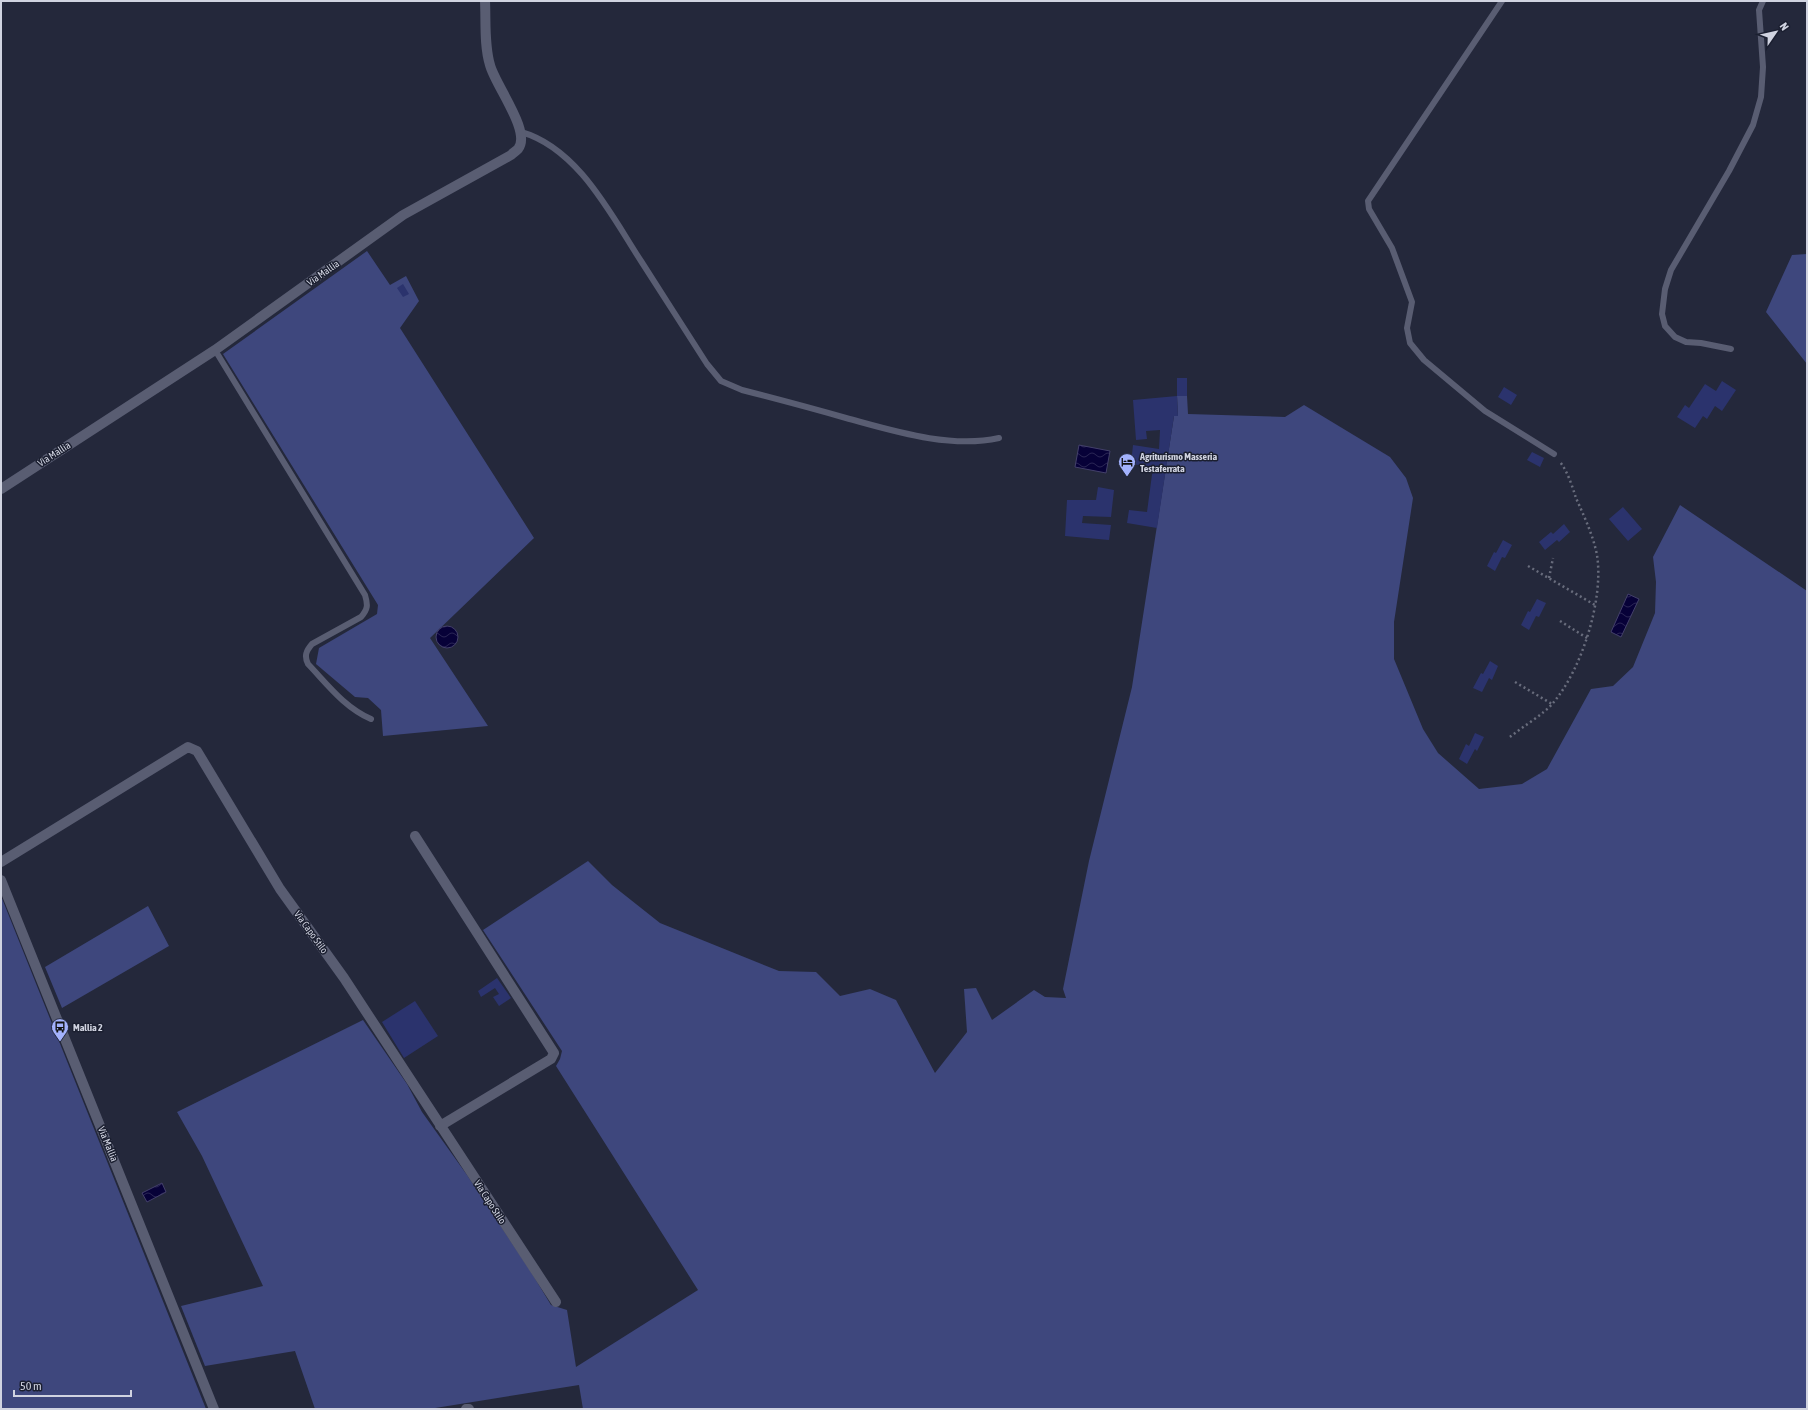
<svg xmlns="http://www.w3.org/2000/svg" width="1808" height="1410" font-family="'Asap Condensed',sans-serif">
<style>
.grass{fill:#3e477d}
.water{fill:url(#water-waves);stroke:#43406a}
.building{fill:#2b336d}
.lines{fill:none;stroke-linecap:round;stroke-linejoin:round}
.path{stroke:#696d7d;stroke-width:2.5;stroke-dasharray:2 3;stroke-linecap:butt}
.service{stroke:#595d72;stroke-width:6}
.minor{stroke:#595d72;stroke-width:10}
.tertiary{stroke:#595d72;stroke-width:10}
.labels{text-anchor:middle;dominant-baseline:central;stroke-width:3;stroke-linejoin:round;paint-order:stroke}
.street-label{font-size:10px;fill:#d0d3e0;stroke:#1b1f30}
.poi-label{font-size:10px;font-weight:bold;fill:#d0d3e0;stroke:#1b1f30;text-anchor:start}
</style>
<defs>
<pattern id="water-waves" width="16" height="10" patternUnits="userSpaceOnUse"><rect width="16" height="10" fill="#070138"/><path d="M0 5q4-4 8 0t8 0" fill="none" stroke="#2a2554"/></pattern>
</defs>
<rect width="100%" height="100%" fill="#24283b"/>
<path class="grass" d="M367,251L390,285L406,276L419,301L400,328L534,538L430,638L488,726L383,736L381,710L368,698L355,697L316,664L319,648L377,614L378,605L223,354Z
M1807,254V364L1766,312L1792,255Z
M1177,396H1187L1188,414L1285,417L1304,405L1390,457L1406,478L1413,498L1394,622V659L1423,729L1438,753L1479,789L1522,784L1547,769L1591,689L1613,686L1633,667L1655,613L1656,582L1653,557L1680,505L1807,591V1409H583L579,1385L429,1409H315L295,1351L205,1366L181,1306L263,1286L202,1156L177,1112L363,1020L407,1084L422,1112L467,1175L531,1272L551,1305L567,1310L576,1367L698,1290L556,1066L560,1059L562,1051L483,930L588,861L612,885L660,923L779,971L816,972L840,996L870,989L896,1000L935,1073L967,1032L964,989L976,988L992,1020L1034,990L1045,997L1066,998L1063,989L1089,861L1132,687L1174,416H1178Z
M1,896L206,1409H1Z
M148,906L169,946L62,1008L45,967Z"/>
<path class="water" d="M1079,445L1110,451L1106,473L1075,467Z
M1628,594L1639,599L1621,637L1611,632Z
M436 637a11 11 0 1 1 22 0a11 11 0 1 1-22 0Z
M162,1183L166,1192L147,1202L142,1193Z"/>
<path class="building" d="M403,284L409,294L403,297L397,288Z
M1177,378H1187V396H1177L1178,416H1174L1157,528L1127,523L1129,510L1147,512L1153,467L1131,464L1133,445L1159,449L1160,430L1146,431L1147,439L1136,440L1133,400L1177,396Z
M1722,381L1736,390L1722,411L1715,406L1707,419L1703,416L1695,428L1677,417L1685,405L1689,408L1705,384L1716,391Z
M1504,387L1517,395L1511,405L1498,397Z
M1532,452L1544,458L1540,467L1527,460Z
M1098,487L1114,490L1111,517L1083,516L1082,523L1111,525L1109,540L1065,536L1067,500H1096Z
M1623,507L1642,529L1628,541L1609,519Z
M1564,524L1570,532L1559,542L1557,540L1545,550L1539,542L1551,532L1553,534Z
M1503,540L1512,545L1505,558L1502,557L1495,571L1487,566L1494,552L1496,553Z
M1537,599L1546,603L1539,617L1536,616L1529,630L1521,625L1528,611L1530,612Z
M1490,661L1498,666L1492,680L1489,678L1482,692L1473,688L1481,673L1483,674Z
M1475,733L1484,737L1477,751L1475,749L1467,764L1459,759L1466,744L1469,746Z
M497,978L511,998L499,1006L493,997L499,994L495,988L481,997L478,991Z
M415,1001L438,1036L404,1058L382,1022Z"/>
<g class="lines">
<path class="path" d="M1528,566L1595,605
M1549,578L1553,558
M1560,621L1587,638
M1515,682L1552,704
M1510,737C1522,727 1544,714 1553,703C1582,669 1604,599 1597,555C1593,535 1584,516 1576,498C1572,486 1568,472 1560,462"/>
<path class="service" d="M1502,1L1368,201L1369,209L1392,248L1412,302L1407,328L1410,343L1424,360L1485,411L1554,454
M521,132C578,148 611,215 641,261C663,295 685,330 707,364L721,381L742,390C777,399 811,408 846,418C894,431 950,449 999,438
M1731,349L1701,343L1686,342L1675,337L1665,326L1662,314L1665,289L1671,270L1729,171L1753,125L1761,97L1763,67L1759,10L1763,1
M215,350L365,595C368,605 368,609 361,617L312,644C306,651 304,656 308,664C328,685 344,707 371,719"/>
<path class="minor" d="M415,836L554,1053L551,1059L440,1126
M1,862L188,747L197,751L280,889L344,978L556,1302
M466,1409H469"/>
<path class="tertiary" d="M1,489L215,350L403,215L511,155C513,153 516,151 518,149C532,132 495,85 490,65C484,45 486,22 485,1
M1,880L214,1409"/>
</g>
<defs>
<g id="hotel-pin" transform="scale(0.9)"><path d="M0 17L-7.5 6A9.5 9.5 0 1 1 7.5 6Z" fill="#a3b2fd" stroke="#1b1f30"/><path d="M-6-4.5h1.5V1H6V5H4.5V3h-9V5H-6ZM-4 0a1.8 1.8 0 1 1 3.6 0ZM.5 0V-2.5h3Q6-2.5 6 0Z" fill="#111"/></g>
<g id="bus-pin" transform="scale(0.9)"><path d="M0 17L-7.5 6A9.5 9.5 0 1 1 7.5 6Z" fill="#a3b2fd" stroke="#1b1f30"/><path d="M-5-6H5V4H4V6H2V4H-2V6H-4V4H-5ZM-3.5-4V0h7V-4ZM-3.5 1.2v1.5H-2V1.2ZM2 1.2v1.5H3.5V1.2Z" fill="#111"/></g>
</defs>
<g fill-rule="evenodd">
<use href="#hotel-pin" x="1127" y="462"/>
<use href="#bus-pin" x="60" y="1027"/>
</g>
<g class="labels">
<g class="street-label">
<text transform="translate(323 273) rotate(-35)">Via Mallia</text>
<text transform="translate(54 454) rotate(-33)">Via Mallia</text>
<text transform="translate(311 932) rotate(54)">Via Capo Stilo</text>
<text transform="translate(108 1144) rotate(68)">Via Mallia</text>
<text transform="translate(490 1202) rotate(57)">Via Capo Stilo</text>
</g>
<g class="poi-label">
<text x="1140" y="456">Agriturismo Masseria<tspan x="1140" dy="12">Testaferrata</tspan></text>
<text x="73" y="1027">Mallia 2</text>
</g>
</g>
<rect width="1808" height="1410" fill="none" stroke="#d0d3e0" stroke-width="4"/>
<g transform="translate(1776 32) rotate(56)" stroke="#1b1f30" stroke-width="3" paint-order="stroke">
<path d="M0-3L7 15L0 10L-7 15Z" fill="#d0d3e0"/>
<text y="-6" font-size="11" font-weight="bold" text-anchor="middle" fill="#d0d3e0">N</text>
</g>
<path d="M14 1390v6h117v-6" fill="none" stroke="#d0d3e0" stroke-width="2"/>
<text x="20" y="1390" font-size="12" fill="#d0d3e0" stroke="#1b1f30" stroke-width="3" paint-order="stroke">50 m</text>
</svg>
